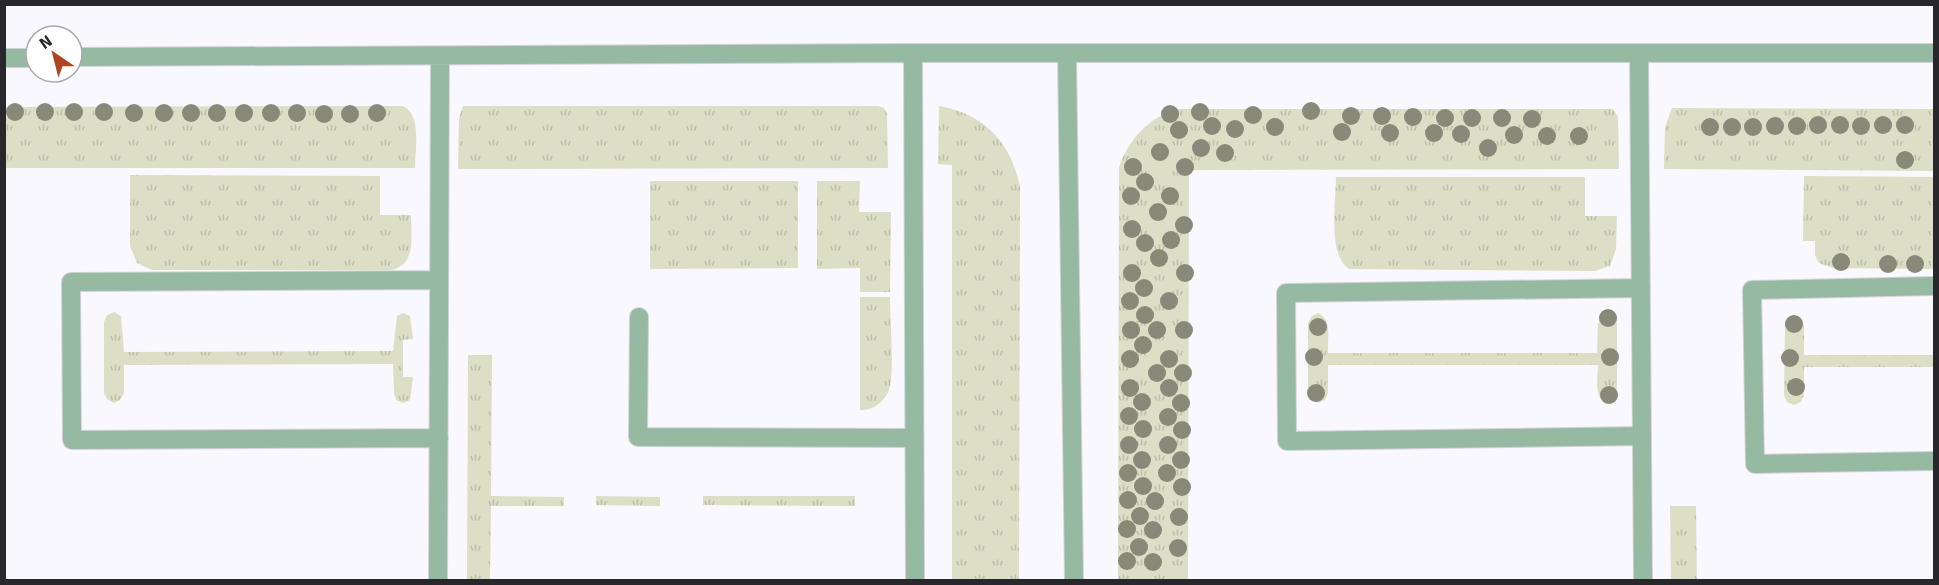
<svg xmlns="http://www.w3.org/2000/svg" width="1939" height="585" font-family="Signika,sans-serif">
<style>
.grass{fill:url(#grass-tufts)}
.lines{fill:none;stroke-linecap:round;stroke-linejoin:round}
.lane-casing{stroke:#d3d2d8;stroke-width:20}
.lane{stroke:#96b9a1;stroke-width:18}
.tree{fill:#898979}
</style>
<defs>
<pattern id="grass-tufts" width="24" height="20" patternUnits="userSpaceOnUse" patternTransform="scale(1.5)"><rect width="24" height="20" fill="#dcdec5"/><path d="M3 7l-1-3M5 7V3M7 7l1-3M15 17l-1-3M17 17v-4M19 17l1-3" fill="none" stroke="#bdbea9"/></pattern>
</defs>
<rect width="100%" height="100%" fill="#f9f8fe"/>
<path class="grass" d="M403,106C422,115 415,150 415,168H5V107Z
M463,106H878L884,108L887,114L888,168L458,169L459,118Z
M939,106C984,114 1010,141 1020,186L1019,580H952V165L938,164Z
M1672,108L1934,109V171L1664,169L1665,127Z
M1178,109H1613L1618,117L1619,169L1189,170L1188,580H1118L1119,167C1129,139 1149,117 1178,109Z
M130,175L380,176V215H411C411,236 417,266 390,270H152L137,263L130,246Z
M1804,176L1934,177V269L1833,268L1819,263L1815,255V241H1803Z
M1336,177H1585V216H1617L1616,249L1610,266L1595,271L1349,269C1327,254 1336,202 1336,177Z
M650,181H798V268L650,269Z
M817,181H860L859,212H891L890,292H860V268L817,269Z
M860,297H890C890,320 894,365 890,386C887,400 874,411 860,410Z
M114,312L121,316L124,352L393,351L397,316L403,313L410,316L413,339L403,340V377H413L410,400L403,403L396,400L394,393L393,364L124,365V393L120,400L114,403L107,399L104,393V322L107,315Z
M1318,313C1333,320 1327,339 1328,353H1597L1598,324L1601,317L1608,314L1615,317L1617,323V394L1614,401L1607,404C1593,397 1598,379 1598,365H1328V393L1325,400L1318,403L1311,400L1308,394V323L1312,316Z
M1794,315L1801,318L1804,325V355H1934V367H1804V395L1801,402L1794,405L1787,402L1784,395L1785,325L1788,318Z
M468,355H492L491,496L564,497V506H491L490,580H467Z
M596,496L660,497V506L596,505Z
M703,496H855V506L703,505Z
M1670,506H1696L1697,580H1671Z"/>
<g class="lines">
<g class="lane-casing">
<path id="lane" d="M913,53L915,580
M1639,53L1643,580
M1067,55L1074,580
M72,57L913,53H1934
M4,58H36
M1934,286L1752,290L1755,464L1934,461
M1641,288L1286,293L1287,441L1642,436
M639,317L638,437L914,438
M439,438L72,440L71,282L439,280
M438,580L440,56"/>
</g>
<use href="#lane" class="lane"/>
</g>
<g class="tree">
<circle cx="1311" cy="111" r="9"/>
<circle cx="15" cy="112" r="9"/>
<circle cx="45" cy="112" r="9"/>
<circle cx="74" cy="112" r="9"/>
<circle cx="104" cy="112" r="9"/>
<circle cx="1200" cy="112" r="9"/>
<circle cx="134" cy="113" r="9"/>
<circle cx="164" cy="113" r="9"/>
<circle cx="191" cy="113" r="9"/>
<circle cx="217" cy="113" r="9"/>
<circle cx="244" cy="113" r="9"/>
<circle cx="271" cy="113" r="9"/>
<circle cx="297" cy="113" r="9"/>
<circle cx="377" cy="113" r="9"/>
<circle cx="324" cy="114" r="9"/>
<circle cx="350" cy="114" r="9"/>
<circle cx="1170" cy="114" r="9"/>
<circle cx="1253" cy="115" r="9"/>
<circle cx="1351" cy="116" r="9"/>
<circle cx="1382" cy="116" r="9"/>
<circle cx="1413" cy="117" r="9"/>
<circle cx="1445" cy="118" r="9"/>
<circle cx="1472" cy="118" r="9"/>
<circle cx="1502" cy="118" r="9"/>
<circle cx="1532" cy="119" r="9"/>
<circle cx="1818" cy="125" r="9"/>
<circle cx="1840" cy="125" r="9"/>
<circle cx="1883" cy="125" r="9"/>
<circle cx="1905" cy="125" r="9"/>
<circle cx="1212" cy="126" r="9"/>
<circle cx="1775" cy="126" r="9"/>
<circle cx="1797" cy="126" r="9"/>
<circle cx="1861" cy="126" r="9"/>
<circle cx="1275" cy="127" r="9"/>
<circle cx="1710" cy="127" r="9"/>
<circle cx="1732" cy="127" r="9"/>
<circle cx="1753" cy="127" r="9"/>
<circle cx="1235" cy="129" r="9"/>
<circle cx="1179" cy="130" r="9"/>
<circle cx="1342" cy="132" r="9"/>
<circle cx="1390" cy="133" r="9"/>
<circle cx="1434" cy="133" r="9"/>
<circle cx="1461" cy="134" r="9"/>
<circle cx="1514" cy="135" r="9"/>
<circle cx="1547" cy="136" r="9"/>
<circle cx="1579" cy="136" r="9"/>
<circle cx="1201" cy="148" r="9"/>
<circle cx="1488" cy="148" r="9"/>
<circle cx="1160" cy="152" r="9"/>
<circle cx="1225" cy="153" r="9"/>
<circle cx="1905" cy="160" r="9"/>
<circle cx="1133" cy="167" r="9"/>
<circle cx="1185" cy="167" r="9"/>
<circle cx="1145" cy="182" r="9"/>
<circle cx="1131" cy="196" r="9"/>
<circle cx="1170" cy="196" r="9"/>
<circle cx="1158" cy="212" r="9"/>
<circle cx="1184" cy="225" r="9"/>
<circle cx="1132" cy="229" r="9"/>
<circle cx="1171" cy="240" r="9"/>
<circle cx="1145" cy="243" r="9"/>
<circle cx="1159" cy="258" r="9"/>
<circle cx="1841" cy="262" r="9"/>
<circle cx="1888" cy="264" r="9"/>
<circle cx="1915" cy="264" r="9"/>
<circle cx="1132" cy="273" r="9"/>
<circle cx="1185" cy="273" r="9"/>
<circle cx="1144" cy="288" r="9"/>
<circle cx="1130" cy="301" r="9"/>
<circle cx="1169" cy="301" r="9"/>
<circle cx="1145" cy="315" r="9"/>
<circle cx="1608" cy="318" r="9"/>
<circle cx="1794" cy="324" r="9"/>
<circle cx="1318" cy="327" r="9"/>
<circle cx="1131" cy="330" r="9"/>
<circle cx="1157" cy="330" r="9"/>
<circle cx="1184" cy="330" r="9"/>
<circle cx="1143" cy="345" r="9"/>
<circle cx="1314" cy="357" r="9"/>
<circle cx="1610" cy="357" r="9"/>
<circle cx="1790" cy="358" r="9"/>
<circle cx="1130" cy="359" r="9"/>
<circle cx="1169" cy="359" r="9"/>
<circle cx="1157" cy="373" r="9"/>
<circle cx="1183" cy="373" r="9"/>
<circle cx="1796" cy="387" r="9"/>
<circle cx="1130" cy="388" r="9"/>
<circle cx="1169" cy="388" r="9"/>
<circle cx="1316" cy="393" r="9"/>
<circle cx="1609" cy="395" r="9"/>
<circle cx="1142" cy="402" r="9"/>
<circle cx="1181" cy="403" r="9"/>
<circle cx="1129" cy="416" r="9"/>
<circle cx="1168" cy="417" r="9"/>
<circle cx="1143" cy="429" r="9"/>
<circle cx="1182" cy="430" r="9"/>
<circle cx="1129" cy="445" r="9"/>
<circle cx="1168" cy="445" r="9"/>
<circle cx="1142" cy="460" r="9"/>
<circle cx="1181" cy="460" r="9"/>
<circle cx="1128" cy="473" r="9"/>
<circle cx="1167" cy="473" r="9"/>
<circle cx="1143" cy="486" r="9"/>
<circle cx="1182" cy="487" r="9"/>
<circle cx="1128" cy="500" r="9"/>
<circle cx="1155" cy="501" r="9"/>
<circle cx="1140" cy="516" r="9"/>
<circle cx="1179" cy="517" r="9"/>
<circle cx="1127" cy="529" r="9"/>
<circle cx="1153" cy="530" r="9"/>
<circle cx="1139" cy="547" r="9"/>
<circle cx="1178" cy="548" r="9"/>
<circle cx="1127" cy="561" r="9"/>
<circle cx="1153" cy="562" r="9"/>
</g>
<rect width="1939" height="585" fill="none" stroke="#28272c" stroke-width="12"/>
<g transform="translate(54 54) rotate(325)"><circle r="28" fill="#ffffff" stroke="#a9a9ab" stroke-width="1.5"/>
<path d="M0-4.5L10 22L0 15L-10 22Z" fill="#ae4625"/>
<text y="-9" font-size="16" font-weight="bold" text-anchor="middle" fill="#28272c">N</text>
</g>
</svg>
